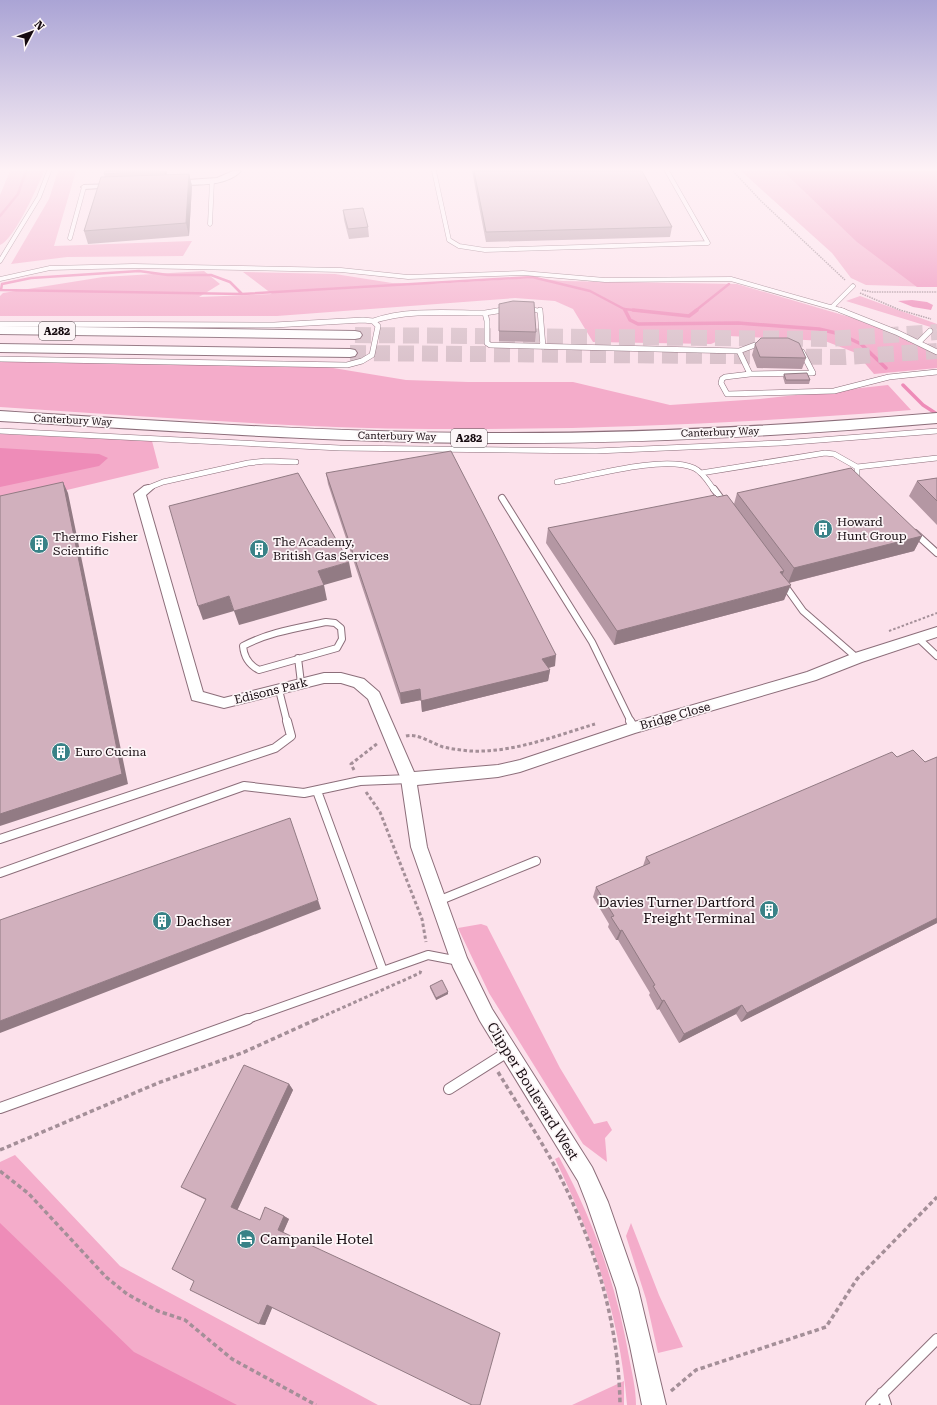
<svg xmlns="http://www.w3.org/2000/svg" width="937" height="1405" font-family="'Roboto Serif',serif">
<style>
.green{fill:#f4acca}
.water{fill:#ee8cb8}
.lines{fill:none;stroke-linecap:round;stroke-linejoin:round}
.stream-far1{stroke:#ee8cb8;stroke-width:2.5}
.stream{stroke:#ee8cb8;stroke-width:3.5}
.trunk-tunnel{stroke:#d9c1ca;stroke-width:16;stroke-dasharray:16 8;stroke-linecap:butt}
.service-far4-casing{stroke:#8c6e7a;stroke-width:5}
.service-far3-casing{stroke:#8c6e7a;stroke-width:6}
.service-far2-casing{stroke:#8c6e7a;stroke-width:8}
.service-far1-casing{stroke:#8c6e7a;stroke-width:10}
.service-casing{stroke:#8c6e7a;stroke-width:12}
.minor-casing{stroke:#8c6e7a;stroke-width:2}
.trunk-casing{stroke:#8c6e7a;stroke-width:2}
.path-far3{stroke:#a48f98;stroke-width:1.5;stroke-dasharray:1.5 1;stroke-linecap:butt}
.path-far2{stroke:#a48f98;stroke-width:2;stroke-dasharray:2.5 2;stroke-linecap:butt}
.path-far1{stroke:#a48f98;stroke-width:3;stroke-dasharray:3.5 2.5;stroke-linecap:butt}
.path{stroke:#a48f98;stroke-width:3.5;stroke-dasharray:4.5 3;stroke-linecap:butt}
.service-far4{stroke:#fff;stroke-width:4}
.service-far3{stroke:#fff;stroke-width:5}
.service-far2{stroke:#fff;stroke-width:6}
.service-far1{stroke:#fff;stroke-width:8}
.service{stroke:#fff;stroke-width:10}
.minor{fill:#fff;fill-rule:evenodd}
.trunk{fill:#fff;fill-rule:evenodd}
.wall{fill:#b497a3}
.shaded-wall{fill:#927b84}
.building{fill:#d1b0bd;stroke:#927b84}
.labels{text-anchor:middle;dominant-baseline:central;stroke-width:3.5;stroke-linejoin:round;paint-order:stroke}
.far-street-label{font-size:10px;fill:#150a0f;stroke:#fcf5f7}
.shield{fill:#fcf5f7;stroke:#5a5055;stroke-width:1}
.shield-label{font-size:11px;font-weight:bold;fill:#150a0f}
.poi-label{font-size:12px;fill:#150a0f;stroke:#fcf5f7;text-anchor:start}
.street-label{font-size:12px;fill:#150a0f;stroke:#fcf5f7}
.near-poi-label{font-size:14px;fill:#150a0f;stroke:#fcf5f7;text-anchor:start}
.near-street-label{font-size:14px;fill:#150a0f;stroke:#fcf5f7}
</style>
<rect width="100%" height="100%" fill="#fce1eb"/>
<path class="green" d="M10,171H44C38,186 14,240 0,245V195Z
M58,171H76L54,246L192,241L183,256L67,257L11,264L49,199Z
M741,171H901L937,287L866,285L851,278L832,253Z
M204,271L220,284L199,297L272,294L243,272L335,274L392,283L433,284L531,278L563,281L737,284L853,318L905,338L937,356V368L874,374L856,353L825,341L729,336L711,344L593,342L573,309L555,301L515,298L277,316H0V296L3,293L103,277Z
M860,296L937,324V329L846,301Z
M0,359L315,365L406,380L468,382H573L670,405L760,399L888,385L911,410C751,423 591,430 431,429C287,428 143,416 0,407Z
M0,434L152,441L159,468L0,506Z
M481,924L487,926L560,1068L594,1124L607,1121L612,1130L605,1138L607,1162L583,1144L489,993L458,928Z
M15,1155L120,1266L378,1405H0V1162Z
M559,1157C593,1219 617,1287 629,1357C632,1373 636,1389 636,1405H627C620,1318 593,1237 555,1159Z
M631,1223L659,1295L683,1347L658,1353L646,1299L626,1236Z
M624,1381V1405H572Z"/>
<path class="water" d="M783,171H937V287H917L857,242Z
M912,300L927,302L933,305L931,310L913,307L898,301Z
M0,448L99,454L108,458L99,466L0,487Z
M0,1223L134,1352L237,1405H0Z"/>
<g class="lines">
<path class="stream-far1" d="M0,216L18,194L26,171
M0,290L242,294L532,277L590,291L624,309L642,311
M1,290L2,284L31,278L139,271L168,275H211L230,282L242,294
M624,309L625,311
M695,311L729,284"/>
<path class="stream" d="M625,310L630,320L638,324L738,323L819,329L840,334L861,344L886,368
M633,310L689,316L697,310
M903,385L923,405L937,414"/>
<path class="trunk-tunnel" d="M355,335L828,339L937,332
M350,353L845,357L937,351"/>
<g class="service-far4-casing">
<path id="service-far4" d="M434,171L449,240L459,246L485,250L708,243L667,171
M210,224L212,181
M70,238L84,187
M0,261L39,197L49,171
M0,279L50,268L133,266L341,270L408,277L523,273L605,280L731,279L844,311
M832,307L853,286
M525,308L540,311
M497,311L508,309"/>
</g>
<g class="service-far3-casing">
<path id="service-far3" d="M540,310L543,347
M840,310L898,333L937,352
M485,313L503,310
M373,321C408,309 449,313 485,313L487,321V343L490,345L739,351L750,374L725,377L722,379L721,383L727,394L834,391L889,377L937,372
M0,324L274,325L363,320L373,321L378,326L372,355L362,361L347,365L0,359
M919,342L930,331
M739,351L755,345H764
M750,374L813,373L802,352
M0,431L340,448L596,451L781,443L937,431
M701,473L825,453L834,454L857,467
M860,481L857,478V467L937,458
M557,482C591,476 663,455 694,468C703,472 709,483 714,490
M148,488L163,482L248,463L266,461L296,462"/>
</g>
<g class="service-far2-casing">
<path id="service-far2" d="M714,489L725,504
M502,498L592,642L631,722
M915,533L937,553
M783,583L803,611L857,658
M326,622L335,623L341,628L342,639L337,648L259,670C249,665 244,657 243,646C269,632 298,628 326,622Z
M918,638L937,656
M298,658L301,683
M279,690L287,722"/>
</g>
<g class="service-far1-casing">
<path id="service-far1" d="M630,721L634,728
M317,791L383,971
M0,839L275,748L291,736L287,721
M0,873L244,786L304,793L360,781L409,779
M438,901L536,861
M245,1020L428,955L459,961"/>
</g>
<g class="service-casing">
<path id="service" d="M449,1089L509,1051
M0,1108L248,1019
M882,1393L886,1405
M871,1405L937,1339"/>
</g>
<g class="minor-casing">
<path id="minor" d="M233,171H241C225,188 193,184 172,185L169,183L172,181L217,178Z
M116,184L118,185V187L84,189L81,187L84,185Z
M148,485L154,488L146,495L203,692L224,698L324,673H341L364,679L379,692L414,772L498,765L520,760L634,722L807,672L852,654L937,627V637L862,662L816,680L635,733L520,772L498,777L417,785L427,847L467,958L492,1009L592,1167L608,1202L638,1288L666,1405H642L630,1346L616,1288L587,1204L578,1181L480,1021L453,967L411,847L401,779L368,699L354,687L341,683H324L224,708L192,700L134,494L144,486Z"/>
</g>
<g class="trunk-casing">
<path id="trunk" d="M0,326L355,331L360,332L362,335L360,338L355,339L0,334Z
M0,344L350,349L355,350L357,353L355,356L350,357L0,352Z
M0,411C160,421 320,432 480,433C633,434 785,426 937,413V423C785,436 633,444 480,443C320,442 160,430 0,421Z"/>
</g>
<path class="path-far3" d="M733,171L761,201L845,280
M862,290L872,292H937
M860,293L900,310L931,319"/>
<path class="path-far2" d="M889,631L937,613"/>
<path class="path-far1" d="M406,736C418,733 431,743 443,747C452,749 461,750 470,751C513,753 555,736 595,724
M354,770L351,764L378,743
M366,792L380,812L422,919L426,942
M315,1020L420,973L421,970"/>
<path class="path" d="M498,1072C516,1102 536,1132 553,1163C593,1237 619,1321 620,1405
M0,1150L158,1083L242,1053L317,1019
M0,1171L29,1194L106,1277L127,1294L158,1311L185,1320L232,1359L316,1405
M671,1391L696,1370L826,1327L857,1279L937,1197"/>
<use href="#service-far4" class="service-far4"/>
<use href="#service-far3" class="service-far3"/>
<use href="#service-far2" class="service-far2"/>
<use href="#service-far1" class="service-far1"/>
<use href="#service" class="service"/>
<use href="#minor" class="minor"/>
<use href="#trunk" class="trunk"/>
</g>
<path class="wall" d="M105,171H167V175L189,174L192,186L189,236L88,244L84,231L105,177L104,174Z
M472,171H642L672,227L670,237L486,242Z
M343,210L368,227L369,237L349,239L344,220Z
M499,304L536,332L535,342L499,341Z
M755,344L806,358L802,369L757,368L752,355Z
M784,374L810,380L809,384H785L783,377Z
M326,473L555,666L548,668L550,670L548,681L422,712L421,700L401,704L328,484Z
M937,478V525L909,496L917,481Z
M737,493L922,536L914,551L789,583L784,600L614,645L546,543L548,528L717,497L734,504Z
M897,757L925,762L937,757V923L741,1022L736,1014L679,1043L659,1009L657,1010L649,995L650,993L618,940H616L608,927L609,924L593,897L596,887L643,866L646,857Z
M430,986L448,992V994L436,1000L430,988Z
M289,1084L293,1090L237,1210L260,1220L284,1216L289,1219L283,1232L272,1307L265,1325L259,1324L194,1281L206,1200L188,1191L181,1187Z"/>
<path class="shaded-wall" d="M164,171H167L166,180Z
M189,174L192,186L189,236L186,223Z
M63,482L68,493L128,784L0,826V814Z
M922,536L914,551L788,583L794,568Z
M349,562L352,577L324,585L327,600L239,625L234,611L318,571Z
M784,571L778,585L780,572Z
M791,585L784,600L614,645L617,631Z
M229,596L234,611L203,620L198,606Z
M556,655L555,666L541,670L542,659Z
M550,670L548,681L422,712L421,701Z
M420,689L421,700L401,704L400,693Z
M318,900L321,909L0,1033V1021Z
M937,918V923L741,1022L747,1013Z
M622,930L618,940H616L620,931Z
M448,992V994L436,1000V998Z
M664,1000L659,1009L657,1010L662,1001Z
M742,1005L736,1014L679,1043L684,1034Z
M289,1084L293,1090L237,1211L231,1207Z
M284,1216L289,1219L283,1233L278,1230Z
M267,1305L273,1306L265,1325L259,1324Z"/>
<path class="building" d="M105,171H159L104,174Z
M474,171H642L672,227L486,232Z
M189,174L186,223L84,231L101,177Z
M363,208L368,227L348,229L343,210Z
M513,301L534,302L536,332L499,331V304Z
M761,338H788L799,343L806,358L760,357L755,344Z
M807,373L810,380H786L784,374Z
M451,451L556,655L542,659L550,670L421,701L420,689L400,693L326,473Z
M851,468L922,536L794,568L737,493Z
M298,473L349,562L318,571L324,585L234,611L229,596L198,606L169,506Z
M937,478V501L917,481Z
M63,482L122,774L0,814V496Z
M715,495L717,497L727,495L784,571L780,572L791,585L617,631L548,528Z
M913,750L925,762L937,757V918L747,1013L742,1005L684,1034L664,1000L662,1001L653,986L655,985L622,930L620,931L611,917L614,916L596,887L650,863L646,857L892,752L897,757Z
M290,818L318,900L0,1021V920Z
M442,980L448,992L436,998L430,986Z
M244,1065L289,1084L231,1207L260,1220L265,1207L284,1216L278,1230L500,1333L480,1405H472L267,1305L259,1324L190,1290L194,1281L172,1269L206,1199L181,1187Z"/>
<linearGradient id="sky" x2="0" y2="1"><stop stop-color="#aaa4d5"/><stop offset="0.46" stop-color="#fef2f6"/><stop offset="1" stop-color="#fef2f6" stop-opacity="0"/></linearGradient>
<rect width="937" height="368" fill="url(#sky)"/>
<defs>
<g id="building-disc" transform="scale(1)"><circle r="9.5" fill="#398287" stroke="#fcf5f7"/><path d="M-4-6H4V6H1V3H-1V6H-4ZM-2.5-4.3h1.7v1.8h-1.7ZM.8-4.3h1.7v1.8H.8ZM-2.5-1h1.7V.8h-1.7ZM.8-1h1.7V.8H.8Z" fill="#fff"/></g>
<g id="hotel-disc" transform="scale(1)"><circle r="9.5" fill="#398287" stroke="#fcf5f7"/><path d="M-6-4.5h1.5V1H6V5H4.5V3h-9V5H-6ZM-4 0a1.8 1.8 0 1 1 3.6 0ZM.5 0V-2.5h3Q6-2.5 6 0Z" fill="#fff"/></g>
</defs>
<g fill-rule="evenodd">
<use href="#building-disc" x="823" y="529"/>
<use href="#building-disc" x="39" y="544"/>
<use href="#building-disc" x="259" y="549"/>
<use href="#building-disc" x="61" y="752"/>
<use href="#building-disc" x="769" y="910"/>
<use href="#building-disc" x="162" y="921"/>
<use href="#hotel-disc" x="246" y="1239"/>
</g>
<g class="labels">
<g class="far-street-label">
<text transform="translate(73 420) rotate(3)">Canterbury Way</text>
<text transform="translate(720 432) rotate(-2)">Canterbury Way</text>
<text transform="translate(397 436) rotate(1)">Canterbury Way</text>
</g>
<g class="shield">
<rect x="39" y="322" width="36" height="18" rx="3"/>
<rect x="451" y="429" width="36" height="18" rx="3"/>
</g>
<g class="shield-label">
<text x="57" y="331">A282</text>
<text x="469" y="438">A282</text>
</g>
<g class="poi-label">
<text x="837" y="522">Howard<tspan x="837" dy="14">Hunt Group</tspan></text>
<text x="53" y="537">Thermo Fisher<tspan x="53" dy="14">Scientific</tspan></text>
<text x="273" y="542">The Academy,<tspan x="273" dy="14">British Gas Services</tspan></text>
<text x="75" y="752">Euro Cucina</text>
</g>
<g class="street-label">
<text transform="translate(271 691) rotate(-14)">Edisons Park</text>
<text transform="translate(675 716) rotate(-16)">Bridge Close</text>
</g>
<g class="near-poi-label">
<text x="755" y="902" text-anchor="end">Davies Turner Dartford<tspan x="755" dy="16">Freight Terminal</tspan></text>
<text x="176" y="921">Dachser</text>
<text x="260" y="1239">Campanile Hotel</text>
</g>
<g class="near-street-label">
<text transform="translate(533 1091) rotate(58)">Clipper Boulevard West</text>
</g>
</g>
<g transform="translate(32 32) rotate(49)" stroke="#fcf5f7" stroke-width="3" paint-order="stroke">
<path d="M0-3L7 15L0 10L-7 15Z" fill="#150a0f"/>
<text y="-6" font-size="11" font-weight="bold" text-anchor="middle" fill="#150a0f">N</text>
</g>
</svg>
